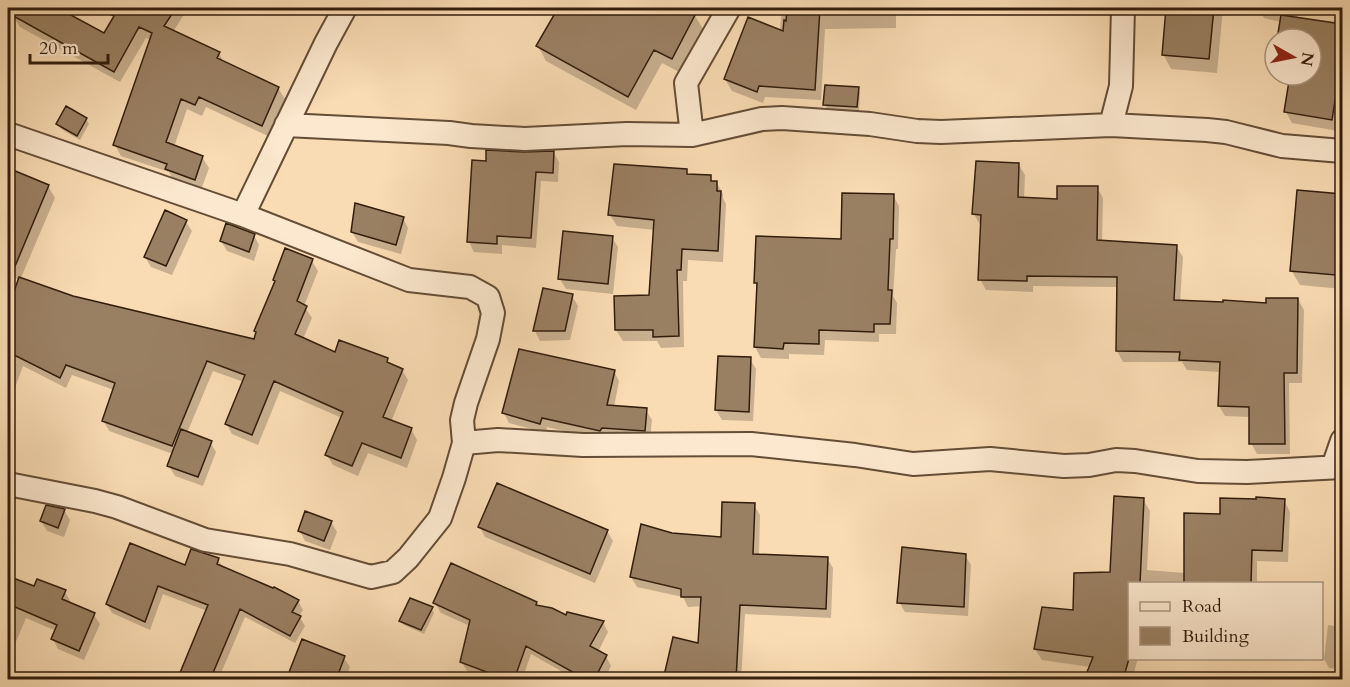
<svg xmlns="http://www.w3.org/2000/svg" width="1350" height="687" font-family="Cardo,serif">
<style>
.shadow{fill:#0003}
.building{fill:#9a8063;stroke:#321d0c;stroke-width:1.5}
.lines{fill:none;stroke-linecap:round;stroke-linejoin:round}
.minor-casing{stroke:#644d36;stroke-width:26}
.minor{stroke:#fce8ce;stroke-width:22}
</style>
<rect width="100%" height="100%" fill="#fadcb4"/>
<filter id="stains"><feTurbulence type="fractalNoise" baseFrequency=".00333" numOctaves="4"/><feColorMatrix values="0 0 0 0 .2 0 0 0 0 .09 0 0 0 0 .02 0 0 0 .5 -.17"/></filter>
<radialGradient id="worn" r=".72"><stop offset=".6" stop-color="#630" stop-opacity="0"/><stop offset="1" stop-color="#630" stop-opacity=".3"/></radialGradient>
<path class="shadow" d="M18,8H66L63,12L104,35L120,8H188L173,32L219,53L224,63L278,88L285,99L268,136L206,107L202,116L187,109L174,147L202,157L209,168L201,190L173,180L169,172L121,156L115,145L151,40L146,38L120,82L20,27L13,16Z
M559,8H682L694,14L703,29L681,73L662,63L636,110L546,61L538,46Z
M782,8H896V28L825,29L821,100L765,97L763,103L732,91L725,79L780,31Z
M1167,8H1223L1217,73L1171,69L1163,54Z
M1259,8H1299L1297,19L1338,25L1341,8H1342V103L1338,131L1292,123L1286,112L1292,75H1311V39H1279L1281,22L1264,18Z
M858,88L860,93L859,111L827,109L825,104Z
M67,108L86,119L89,124L80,140L61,129L58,124Z
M554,153L559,162L558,182L541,181L536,248L502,245V254L474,252L469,242L487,163Z
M1019,165L1025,175L1024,198L1059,200L1097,187L1103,198L1102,242L1176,246L1183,257L1180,302L1267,304L1298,299L1304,310L1302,383H1289L1290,454H1257L1251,443L1250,417L1225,416L1219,406L1221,372L1187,370L1182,362H1123L1117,351L1118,287L1033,286V292L986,290L980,279L982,225H980L974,214Z
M686,171L689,176L710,177L713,183H717L723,194V198L726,204L723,262L688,260L687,281H683L684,347L661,348L657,341H623L616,330L651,297L655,230L617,226L610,215Z
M8,172L48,186L55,198L20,280L73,298L255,341L276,283L274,280L312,261L318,271L304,306L312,318L303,339L336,354L387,359L390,364L402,370L408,380L391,422L411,429L417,440L407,468L368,453L358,476L333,465L326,454L342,418L280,391L258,445L232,434L226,423L244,382L213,371L187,433L210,442L216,452L203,486L175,476L169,466L173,454L109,431L103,420L114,390L72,375L66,388L23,366L8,407V313L19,280L8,275Z
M1299,192L1342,196V289L1300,285L1291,270Z
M893,195L899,206L898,249H896L893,296L897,303L896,334H879V342L825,340L824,355L789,354V359L761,358L755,347L758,287L756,283L843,241Z
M403,218L408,228L401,254L358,242L352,232Z
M186,222L192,231L172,275L151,267L145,257Z
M254,235L259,245L254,261L227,251L221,241Z
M612,238L618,247L613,294L566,289L560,279Z
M572,296L578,306L570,340L540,341L535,331Z
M750,359L756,369L753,421L722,420L716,410Z
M614,371L619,381L614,407L646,410L652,420L650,440L606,441L547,427L546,433L509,423L504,413Z
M1143,499L1150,511L1147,570L1185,573L1221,515L1284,500L1290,512L1288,562L1257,561V584H1130V658H1138L1132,680H1092L1088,671L1090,667L1042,660L1035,649L1111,574Z
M754,505L760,515L759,555L827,558L833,568L831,618L745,614L741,680H664L700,645L702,606L688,607L683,597L637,587L631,577L672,535L722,538Z
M64,510L70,520L64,537L47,531L41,521Z
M331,522L337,532L330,550L305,541L300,531Z
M480,527L607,531L613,541L595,583L485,537Z
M965,555L971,565L968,616L905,612L899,602Z
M218,560L224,569L298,601L303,610L299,616L305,626L295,643L245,617L218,680H179L207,611L163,594L150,630L112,613L107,604L186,567Z
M1337,565H1342V670L1329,668L1324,659L1328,625L1334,626Z
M8,577L35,588L65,592L70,601L69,604L94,615L100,624L84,660L58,649L53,639L56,631L26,618L15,644L8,641Z
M435,603H536L538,607L566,616L603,622L608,632L598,652L606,656L611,666L604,680H566L568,675L531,654L522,680H489L467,671L461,661L470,626L441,613Z
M432,609L434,613L424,634L404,625L401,621Z
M344,658L350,667L345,680H288Z
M120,671L142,680H117Z
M1253,671L1300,676L1302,680H1253Z
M903,676L934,680H903Z"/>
<path class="building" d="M8,8H58L104,33L114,16L96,8H176L164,26L220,52L217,58L279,87L262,126L199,97L195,105L181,99L166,142L203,156L195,180L165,169L167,164L113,145L152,33L139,27L114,72L8,13Z
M558,8H685L696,13L672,59L654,50L628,97L536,46Z
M787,8H820L815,90L759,86L757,92L724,79L748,17L783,31L784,20L786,21Z
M1166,8H1214L1209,59L1162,55Z
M1281,15L1342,24V57L1332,120L1284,112L1290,75H1311V39H1277Z
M825,85L859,87L857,107L823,105Z
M66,106L87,118L77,136L56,124Z
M486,150L524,152L554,151L553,173L536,172L531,238L497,236V244L467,242L472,160L486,161Z
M976,161L1019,163L1018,197L1057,199V186H1098L1097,240L1177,245L1174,300L1223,302V300L1266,303V298H1298L1297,373H1284L1285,444H1249V407L1218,406L1220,362L1179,360L1180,352L1116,351L1117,277L1027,276V281L978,280L981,215L972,214Z
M614,164L687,169V174L711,175V181H717V191H721L718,251L682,249L681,270H677L679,336L653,337V330H615L614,296L649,295L654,220L608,215Z
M8,168L49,185L8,283Z
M1297,190L1342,194L1336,275L1290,271Z
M842,193L894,194L893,239H890L888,290H892L890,324H874V332L819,330V344L784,343L783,349L754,347L757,283H754L756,236L841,239Z
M355,203L404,217L396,245L351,232Z
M165,210L187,220L166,266L144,257Z
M226,223L255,234L249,252L220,241Z
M563,231L613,236L608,284L558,279Z
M285,248L313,259L297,301L307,306L295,334L335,352L339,340L388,358L387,362L403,369L383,417L412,428L401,458L362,443L352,466L325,455L343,412L274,381L252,435L225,424L245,375L207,361L172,446L102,421L115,383L66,365L60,378L8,352V309L19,277L73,296L254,339L256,332L254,331L275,281L273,280Z
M543,288L573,294L565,331H533Z
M519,349L615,370L607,405L647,408L645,431L602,428L600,431L542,418L540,424L502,413Z
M718,356L751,357L749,412L715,410Z
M181,429L212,441L198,477L167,466Z
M497,483L608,530L590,574L478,527Z
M1114,496L1144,498L1140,584H1130V655L1123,680H1109L1087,672L1093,657L1034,649L1042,607L1073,610L1074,573L1110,572Z
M1256,497L1285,499L1282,551L1252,550L1251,584H1184V513L1220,514V498L1256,499Z
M722,502L755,503L753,554L828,557L826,609L740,605L736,680H663L673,637L698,643L701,597H681V589L630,577L641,524L672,533L721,537Z
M46,505L65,509L58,528L40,521Z
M305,511L332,521L324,541L298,531Z
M130,543L185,565L191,549L219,558L217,564L273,588L274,587L299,600L292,612L301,616L290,636L240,609L210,680H177L208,605L158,586L145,622L106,604Z
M902,547L966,554L964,607L897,603Z
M451,563L537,602L536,605L552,608L566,615L567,612L604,621L590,646L607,655L594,680H587L526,646L514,680H489L492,674L460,662L470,620L433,603Z
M8,576L34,586L37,579L66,590L62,599L95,613L79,651L51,639L57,625L8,604Z
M410,598L433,607L421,630L399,621Z
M302,639L345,656L336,680H286Z"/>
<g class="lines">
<g class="minor-casing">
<path id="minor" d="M286,125L449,133L471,136L525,139L627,134L692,135L762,119L782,118L870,124L917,131L941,132L1111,125L1207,130L1226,132L1282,146L1342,151
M1111,125L1121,86L1123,8
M8,134L243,215L409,280L470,287L488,297L493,313L488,339L466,403L462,420L464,443L454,478L440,518L408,558L393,572L371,577L290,554L205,540L117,507L95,501L8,484
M692,135L686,83L729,8
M243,215L326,43L345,8
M464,443L498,440L583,445L751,444L855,455L913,464L990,459L1064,466L1089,465L1116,460L1135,461L1198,471L1247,472L1342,467
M1333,467L1342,441"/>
</g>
<use href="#minor" class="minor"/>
</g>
<rect width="1350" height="687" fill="none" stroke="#fadcb4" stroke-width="30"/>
<rect x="9" y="9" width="1332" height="669" fill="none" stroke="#321d0c" stroke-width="3"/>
<rect x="15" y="15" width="1320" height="657" fill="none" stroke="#321d0c" stroke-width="1.5"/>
<rect x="1128" y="582" width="195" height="78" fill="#fce8ce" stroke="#ab9780" stroke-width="1.5"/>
<rect x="1140" y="602" width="30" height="9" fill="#fce8ce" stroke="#ab9780" stroke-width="1.5"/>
<text x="1182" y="612" font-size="18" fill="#321d0c">Road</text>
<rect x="1140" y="627" width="30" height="18" fill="#9a8063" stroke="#ab9780" stroke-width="1.5"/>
<text x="1182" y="642" font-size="18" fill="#321d0c">Building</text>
<g transform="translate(1293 57) rotate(99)"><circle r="28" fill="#fce8ce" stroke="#ab9780" stroke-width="1.5"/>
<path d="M0-4.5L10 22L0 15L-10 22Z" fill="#8f2418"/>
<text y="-9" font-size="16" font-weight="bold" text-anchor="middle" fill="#321d0c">N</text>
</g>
<path d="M30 54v9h78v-9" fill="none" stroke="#321d0c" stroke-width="3"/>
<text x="39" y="54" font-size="18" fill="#321d0c" stroke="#fce8ce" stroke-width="4.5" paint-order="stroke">20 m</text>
<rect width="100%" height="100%" filter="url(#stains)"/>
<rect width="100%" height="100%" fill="url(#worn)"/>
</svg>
